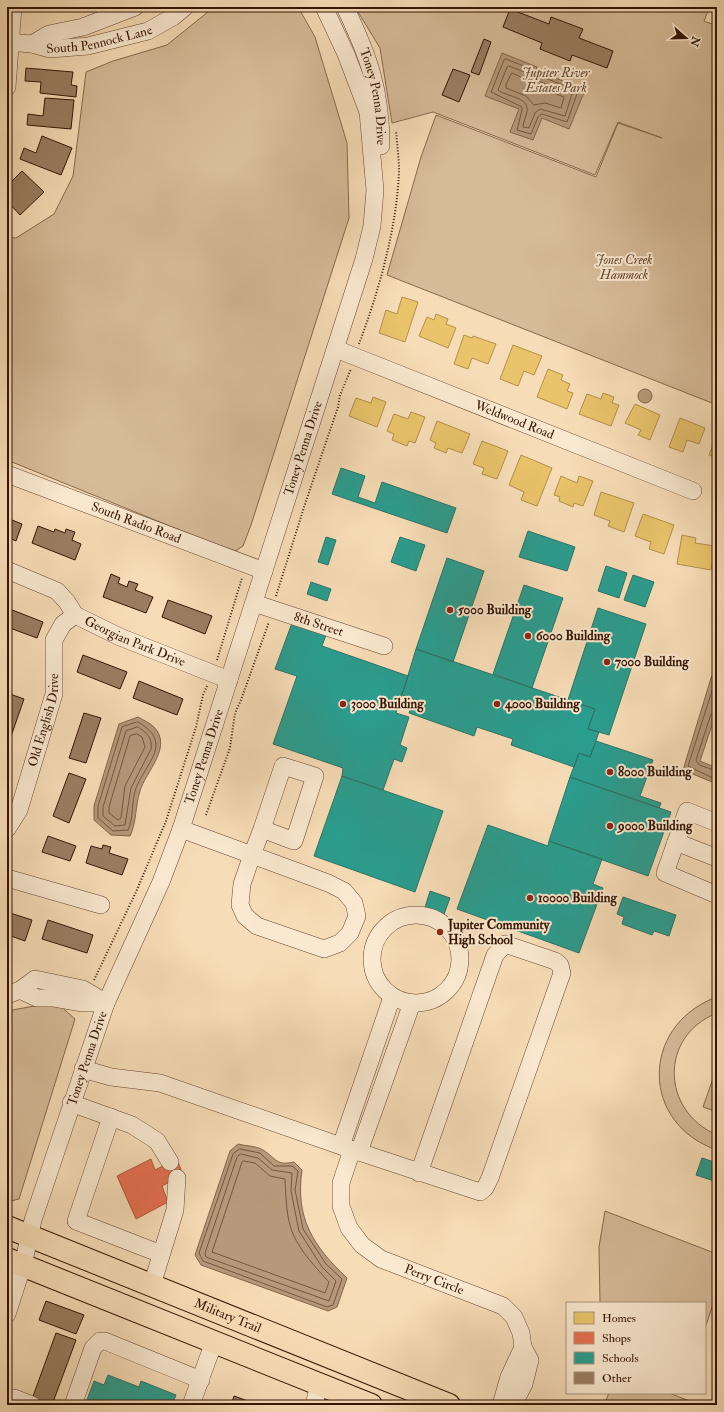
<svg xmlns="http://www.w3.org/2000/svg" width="724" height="1412" font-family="'IM FELL Double Pica',serif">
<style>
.green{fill:#d6bb99;stroke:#86684e}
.water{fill:#b5997a;stroke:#82644b}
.homes{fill:#e9c46a;stroke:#b38f4b}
.shops{fill:#e76f51;stroke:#b2543a}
.schools{fill:#2a9d8f;stroke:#2d7465}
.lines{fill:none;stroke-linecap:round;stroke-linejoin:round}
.shore{stroke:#75563f;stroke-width:1}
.building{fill:#9a7d61;stroke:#351404}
.minor-casing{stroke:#664631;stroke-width:18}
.major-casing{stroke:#351404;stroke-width:24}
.path{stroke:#351404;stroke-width:2;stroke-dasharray:1 2;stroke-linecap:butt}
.minor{stroke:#fae9d0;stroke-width:17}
.major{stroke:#f7ddb7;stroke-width:22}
.poi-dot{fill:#8f2418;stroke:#fae9d0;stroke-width:1.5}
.labels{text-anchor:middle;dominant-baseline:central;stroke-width:4;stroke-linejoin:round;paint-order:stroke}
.street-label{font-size:13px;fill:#351404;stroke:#fae9d0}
.park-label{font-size:13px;font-style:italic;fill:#654631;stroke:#fae9d0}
.poi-label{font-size:13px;font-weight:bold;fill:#351404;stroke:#fae9d0;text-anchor:start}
</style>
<rect width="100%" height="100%" fill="#f7ddb7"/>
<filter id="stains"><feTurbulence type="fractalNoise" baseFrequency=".005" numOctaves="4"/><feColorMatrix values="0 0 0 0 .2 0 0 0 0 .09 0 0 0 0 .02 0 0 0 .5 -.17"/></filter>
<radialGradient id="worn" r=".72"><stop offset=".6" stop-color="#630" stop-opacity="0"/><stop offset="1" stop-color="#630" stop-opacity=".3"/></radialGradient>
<path class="green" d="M214,7H298L315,37L347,143L349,218L251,525L243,546L234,552L7,460V237L16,238L54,214L73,176L86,72L113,61L167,45Z
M355,7H698L708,11L704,21L717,26V405L387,275L421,157L436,115L596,177L618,123L662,138L618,122L595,175L433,112L392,123L380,48Z
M717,985V1013C659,1036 661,1111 717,1135V1150C641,1124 640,1028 714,998L713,997Z
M56,1002L75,1019L19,1199L7,1202V1011Z
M717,1067V1112L703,1107Z
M605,1211L717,1254V1293L705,1328V1303H600L599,1247Z
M609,1393H669L700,1405H604Z"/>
<path class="water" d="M502,53L537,67L536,70L585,90L569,129L542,118L533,140L510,132L519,109L485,96Z
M638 396a7 7 0 1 1 14 0a7 7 0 1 1-14 0Z
M717,666V710L700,761L717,768V784L683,770L711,678Z
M138,717C143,720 150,723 154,727C173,747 146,771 140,791C135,806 137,821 130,836L111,835L94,820V806L119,724Z
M238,1144C246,1146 257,1146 263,1150C277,1159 276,1166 294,1162L302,1170C295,1218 313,1246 347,1278L337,1307L328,1311L201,1265L195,1255L230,1151Z"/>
<path class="homes" d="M402,297L418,302L405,342L379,333L386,310L397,314Z
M436,314L448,319L446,324L456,328L448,348L419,336L427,317L434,320Z
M464,335L472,338L473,336L496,344L488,364L472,358L468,369L454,364Z
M513,345L542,356L534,375L524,371L518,386L500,379Z
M548,369L563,375L561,380L570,384L567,391L573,393L567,409L537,397Z
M603,393L614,397L612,403L619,405L611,426L579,414L587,394L601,399Z
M373,397L386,402L377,427L349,416L356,398L371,403Z
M635,404L660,415L650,440L638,435L641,430L625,423Z
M411,412L425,417L415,443L409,441L407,446L392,440L394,434L387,431L394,414L408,419Z
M680,418L705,428L699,444L687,440L683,452L669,447Z
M437,421L470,434L462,453L448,448L446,453L434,448L436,443L430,440Z
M717,435V458L709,455Z
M482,441L508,451L497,479L482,474L484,468L473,464Z
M521,455L552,468L537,506L521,500L524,492L509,485Z
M561,476L577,483L579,476L593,481L583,506L574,503L573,507L559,501L560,497L554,495Z
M601,492L634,503L624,532L608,526L610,521L594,515Z
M643,514L674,525L664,554L649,549L651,542L635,536Z
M682,535L696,538L695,543L715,546L711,570L677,564Z"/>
<path class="shops" d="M151,1159L155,1170L177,1159L183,1175L162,1186L168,1202L136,1219L117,1176Z"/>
<path class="schools" d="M341,468L365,476L358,497L375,503L382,482L456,508L447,533L332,494Z
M528,531L575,547L567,571L519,557Z
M326,537L336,540L328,565L318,562Z
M400,537L425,545L416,571L391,562Z
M447,558L484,571L453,662L416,649Z
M606,566L627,573L619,598L598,591Z
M633,575L654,582L645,607L624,600Z
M311,582L331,589L327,601L307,594Z
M524,585L563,598L532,688L493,674Z
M598,608L646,624L609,735L588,729L595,709L568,700Z
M292,623L326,635L322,646L408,676L396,713L409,717L400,745L407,748L402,762L394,759L383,790L342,776L343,768L273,744L297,676L275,669Z
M416,649L595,709L588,729L599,732L590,757L579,753L574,767L511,745L513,739L477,727L474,736L409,713L414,699L402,695Z
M596,741L653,760L640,796L661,803L659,808L570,777L579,753L590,757Z
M342,776L443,811L415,892L314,856Z
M570,777L671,812L648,876L549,841Z
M488,825L548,846L549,841L602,859L593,884L603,888L579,953L457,909Z
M430,891L450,898L443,917L424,911Z
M623,897L676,915L669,936L654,931L652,935L622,924L624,917L617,914Z
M702,1158L717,1163V1182L696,1175Z
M108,1375L139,1387L141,1381L176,1395L172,1405H85L94,1381L104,1385Z"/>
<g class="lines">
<path class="shore" d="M506,59L531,69L535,74L578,91L567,122L542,114L538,117L531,134L517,130L522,110V107L491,92L504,60Z
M509,66L527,73L533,79L572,94L565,116L540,109L535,113L529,128L523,127C523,121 528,114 527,108C526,97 505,96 498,90L507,67Z
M512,73L523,78L530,84L564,97L561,108L545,103L534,105L526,96L506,88V85Z
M717,675L688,766L717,780
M717,711L711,714L696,760L699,765L717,771
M138,722C174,743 147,761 136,788C131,802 134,817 128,830L113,831L98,818V806L122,727Z
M138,727C146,732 153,738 151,749L131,788L125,825L115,826L103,816V807L126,731Z
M137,734L142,737L145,747L125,786L121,818L118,820L109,813V807L130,736Z
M240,1149L260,1153L274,1166H292L298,1171L295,1190L303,1229L326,1264L342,1279L333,1305L327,1307L203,1261L199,1253L233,1154Z
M241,1154L258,1158L272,1170L292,1173L291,1191L299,1231L322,1267L336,1281L329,1301L206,1257L205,1253L237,1157Z
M244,1161L255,1163L270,1176L285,1179C286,1196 286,1218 293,1234C301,1252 316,1268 329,1282L325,1293L212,1252L242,1162Z"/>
</g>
<path class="building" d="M31,7H64V11Z
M510,9L549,24L551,17L583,29L579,38L613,51L607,68L572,55L570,61L540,49L542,43L503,27Z
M484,39L491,42L479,75L471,72Z
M26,68L73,72L71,85L77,86L76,97L40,93L41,82L25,81Z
M453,69L470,75L459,102L442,95Z
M45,98L74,100L71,129L27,125L28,114L43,116Z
M42,136L72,148L61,175L20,159L24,148L36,153Z
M22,171L44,192L20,215L7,201V178L11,182Z
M7,518L22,524L16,541L7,537Z
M38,526L54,532L55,529L65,533L66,529L75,532L72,540L81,544L75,560L32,543Z
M111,574L120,578L118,583L127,587L129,581L138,584L135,590L153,597L146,613L103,597Z
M168,600L212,616L205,634L162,617Z
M7,608L43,622L37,638L7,627Z
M83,655L127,672L120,689L77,672Z
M139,681L183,699L177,715L133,698Z
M7,693L24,699L8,745L7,744Z
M84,713L101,718L86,763L69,758Z
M69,773L86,779L69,823L53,816Z
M48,836L76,846L70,861L42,852Z
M103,845L111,847L109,853L128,859L122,875L86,863L91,846L102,849Z
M7,912L32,920L25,941L8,935L7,936Z
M48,920L93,935L87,953L42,939Z
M46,1301L84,1315L76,1334L39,1320Z
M56,1333L76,1340L52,1405H48L32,1399Z
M234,1396L259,1405H231Z"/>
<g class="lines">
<g class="minor-casing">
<g id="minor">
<path id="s1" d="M345,7C369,57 381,90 381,146"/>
<path id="s2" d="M7,42L32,44L50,49L88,46L148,31L173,17L185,7"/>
<path d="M32,44L49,34L83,27L135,7"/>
<path d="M7,87L13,7"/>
<path id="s3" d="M336,349L693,491"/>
<path id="s4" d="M7,474L264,571"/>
<path id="s5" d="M7,570L57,591L67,602L75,615L120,637L229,680"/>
<path id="s6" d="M254,603L384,646"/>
<path d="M717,823L687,811L665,873L717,895"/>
<path id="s7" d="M7,829L19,810L54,694V640L63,624L75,615"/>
<path d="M181,829L252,855L328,883L344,891L354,903L357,916L350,933L340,943L324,949L257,926L245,916L240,905L242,884L252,855L262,829L283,766L315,776L294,841L262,829"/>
<path d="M676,842L717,858"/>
<path d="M7,878L101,905"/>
<circle cx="416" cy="959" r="44"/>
<path d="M20,990L37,998H53L81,1003H106"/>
<path d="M7,995L20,990L35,979L83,989L106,1003"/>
<path d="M83,1069L111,1077L160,1083L341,1146L480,1192L485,1188L490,1178L562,973L560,965L555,961L505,944L495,955L419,1173"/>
<path d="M71,1103L132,1125L157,1141L170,1162"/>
<path d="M111,1117L76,1221L161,1254"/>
<path d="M341,1146L392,997"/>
<path id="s8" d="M352,1150L341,1183V1206L349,1228L362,1245L381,1259L503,1306L514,1317L521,1333L523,1347L509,1377L501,1405"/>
<path d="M359,1152L412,1003"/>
<path d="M152,1285L175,1210L177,1178"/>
<path id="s9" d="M7,1314L23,1265L33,1220L106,1003L161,882L181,829L364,259L372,226L375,190L368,112L346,54L324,7"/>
<path d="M7,1398H14L32,1405"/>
<path d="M73,1405L93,1348L100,1341H105L201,1380"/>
<path d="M191,1405L214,1342"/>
<path d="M314,1405L319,1384"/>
<path d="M513,1405L524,1384L530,1360L523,1347"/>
</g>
</g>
<g class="major-casing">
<g id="major">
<path id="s10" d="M7,1227L449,1405"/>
<path d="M7,1259L371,1405"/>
</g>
</g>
<path class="path" d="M359,344C379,291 397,227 399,171C399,158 397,144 396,131
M276,596L306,501L338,407L340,395L351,369
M217,660L242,578
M206,815L230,748L235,713L241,700L269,622
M94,980L136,892L166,821L196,727L203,695L207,686"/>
<use href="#minor" class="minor"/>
<use href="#major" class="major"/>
</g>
<g class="poi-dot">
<circle cx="450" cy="610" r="4"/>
<circle cx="528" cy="636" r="4"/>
<circle cx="607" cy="662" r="4"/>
<circle cx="343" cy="704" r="4"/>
<circle cx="497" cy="704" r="4"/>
<circle cx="610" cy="772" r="4"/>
<circle cx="610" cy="826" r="4"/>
<circle cx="530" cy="898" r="4"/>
<circle cx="440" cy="932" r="4"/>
</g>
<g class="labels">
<g class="street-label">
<text stroke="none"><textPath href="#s2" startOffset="94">South Pennock Lane</textPath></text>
<text stroke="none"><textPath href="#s1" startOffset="95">Toney Penna Drive</textPath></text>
<text stroke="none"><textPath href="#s3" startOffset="192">Weldwood Road</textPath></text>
<text stroke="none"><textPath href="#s9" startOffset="916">Toney Penna Drive</textPath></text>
<text stroke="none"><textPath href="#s4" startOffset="138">South Radio Road</textPath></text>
<text stroke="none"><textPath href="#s6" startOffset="68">8th Street</textPath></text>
<text stroke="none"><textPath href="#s5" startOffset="150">Georgian Park Drive</textPath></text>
<text stroke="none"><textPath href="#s7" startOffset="116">Old English Drive</textPath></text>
<text stroke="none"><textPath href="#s9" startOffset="592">Toney Penna Drive</textPath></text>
<text stroke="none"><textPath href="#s9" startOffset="268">Toney Penna Drive</textPath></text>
<text stroke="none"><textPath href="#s8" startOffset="183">Perry Circle</textPath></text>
<text stroke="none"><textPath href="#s10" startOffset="238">Military Trail</textPath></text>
</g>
<g class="park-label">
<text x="556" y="73">Jupiter River<tspan x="556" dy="15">Estates Park</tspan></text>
<text x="624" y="260">Jones Creek<tspan x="624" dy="15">Hammock</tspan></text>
</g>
<g class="poi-label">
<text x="458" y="610">5000 Building</text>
<text x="536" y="636">6000 Building</text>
<text x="615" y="662">7000 Building</text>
<text x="351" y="704">3000 Building</text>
<text x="505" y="704">4000 Building</text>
<text x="618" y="772">8000 Building</text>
<text x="618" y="826">9000 Building</text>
<text x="538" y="898">10000 Building</text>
<text x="448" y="925">Jupiter Community<tspan x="448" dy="15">High School</tspan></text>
</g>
</g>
<rect width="724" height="1412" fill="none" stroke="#f7ddb7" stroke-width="24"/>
<rect x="8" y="8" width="708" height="1396" fill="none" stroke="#351404" stroke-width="2"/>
<rect x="12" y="12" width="700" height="1388" fill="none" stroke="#351404"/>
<rect x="566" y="1302" width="140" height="92" fill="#fae9d0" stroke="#ab947e"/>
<rect x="574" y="1312" width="20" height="12" fill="#e9c46a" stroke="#ab947e"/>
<text x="602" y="1322" font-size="12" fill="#351404">Homes</text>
<rect x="574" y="1332" width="20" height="12" fill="#e76f51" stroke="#ab947e"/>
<text x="602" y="1342" font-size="12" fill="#351404">Shops</text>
<rect x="574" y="1352" width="20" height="12" fill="#2a9d8f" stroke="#ab947e"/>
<text x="602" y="1362" font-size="12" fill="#351404">Schools</text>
<rect x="574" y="1372" width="20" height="12" fill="#9a7d61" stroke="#ab947e"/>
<text x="602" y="1382" font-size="12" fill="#351404">Other</text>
<g transform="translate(686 38) rotate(110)" stroke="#fae9d0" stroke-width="3" paint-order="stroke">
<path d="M0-3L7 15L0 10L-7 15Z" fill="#351404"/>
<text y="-6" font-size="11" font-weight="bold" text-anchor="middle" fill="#351404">N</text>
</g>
<rect width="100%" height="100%" filter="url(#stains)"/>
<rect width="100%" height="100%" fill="url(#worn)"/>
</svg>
